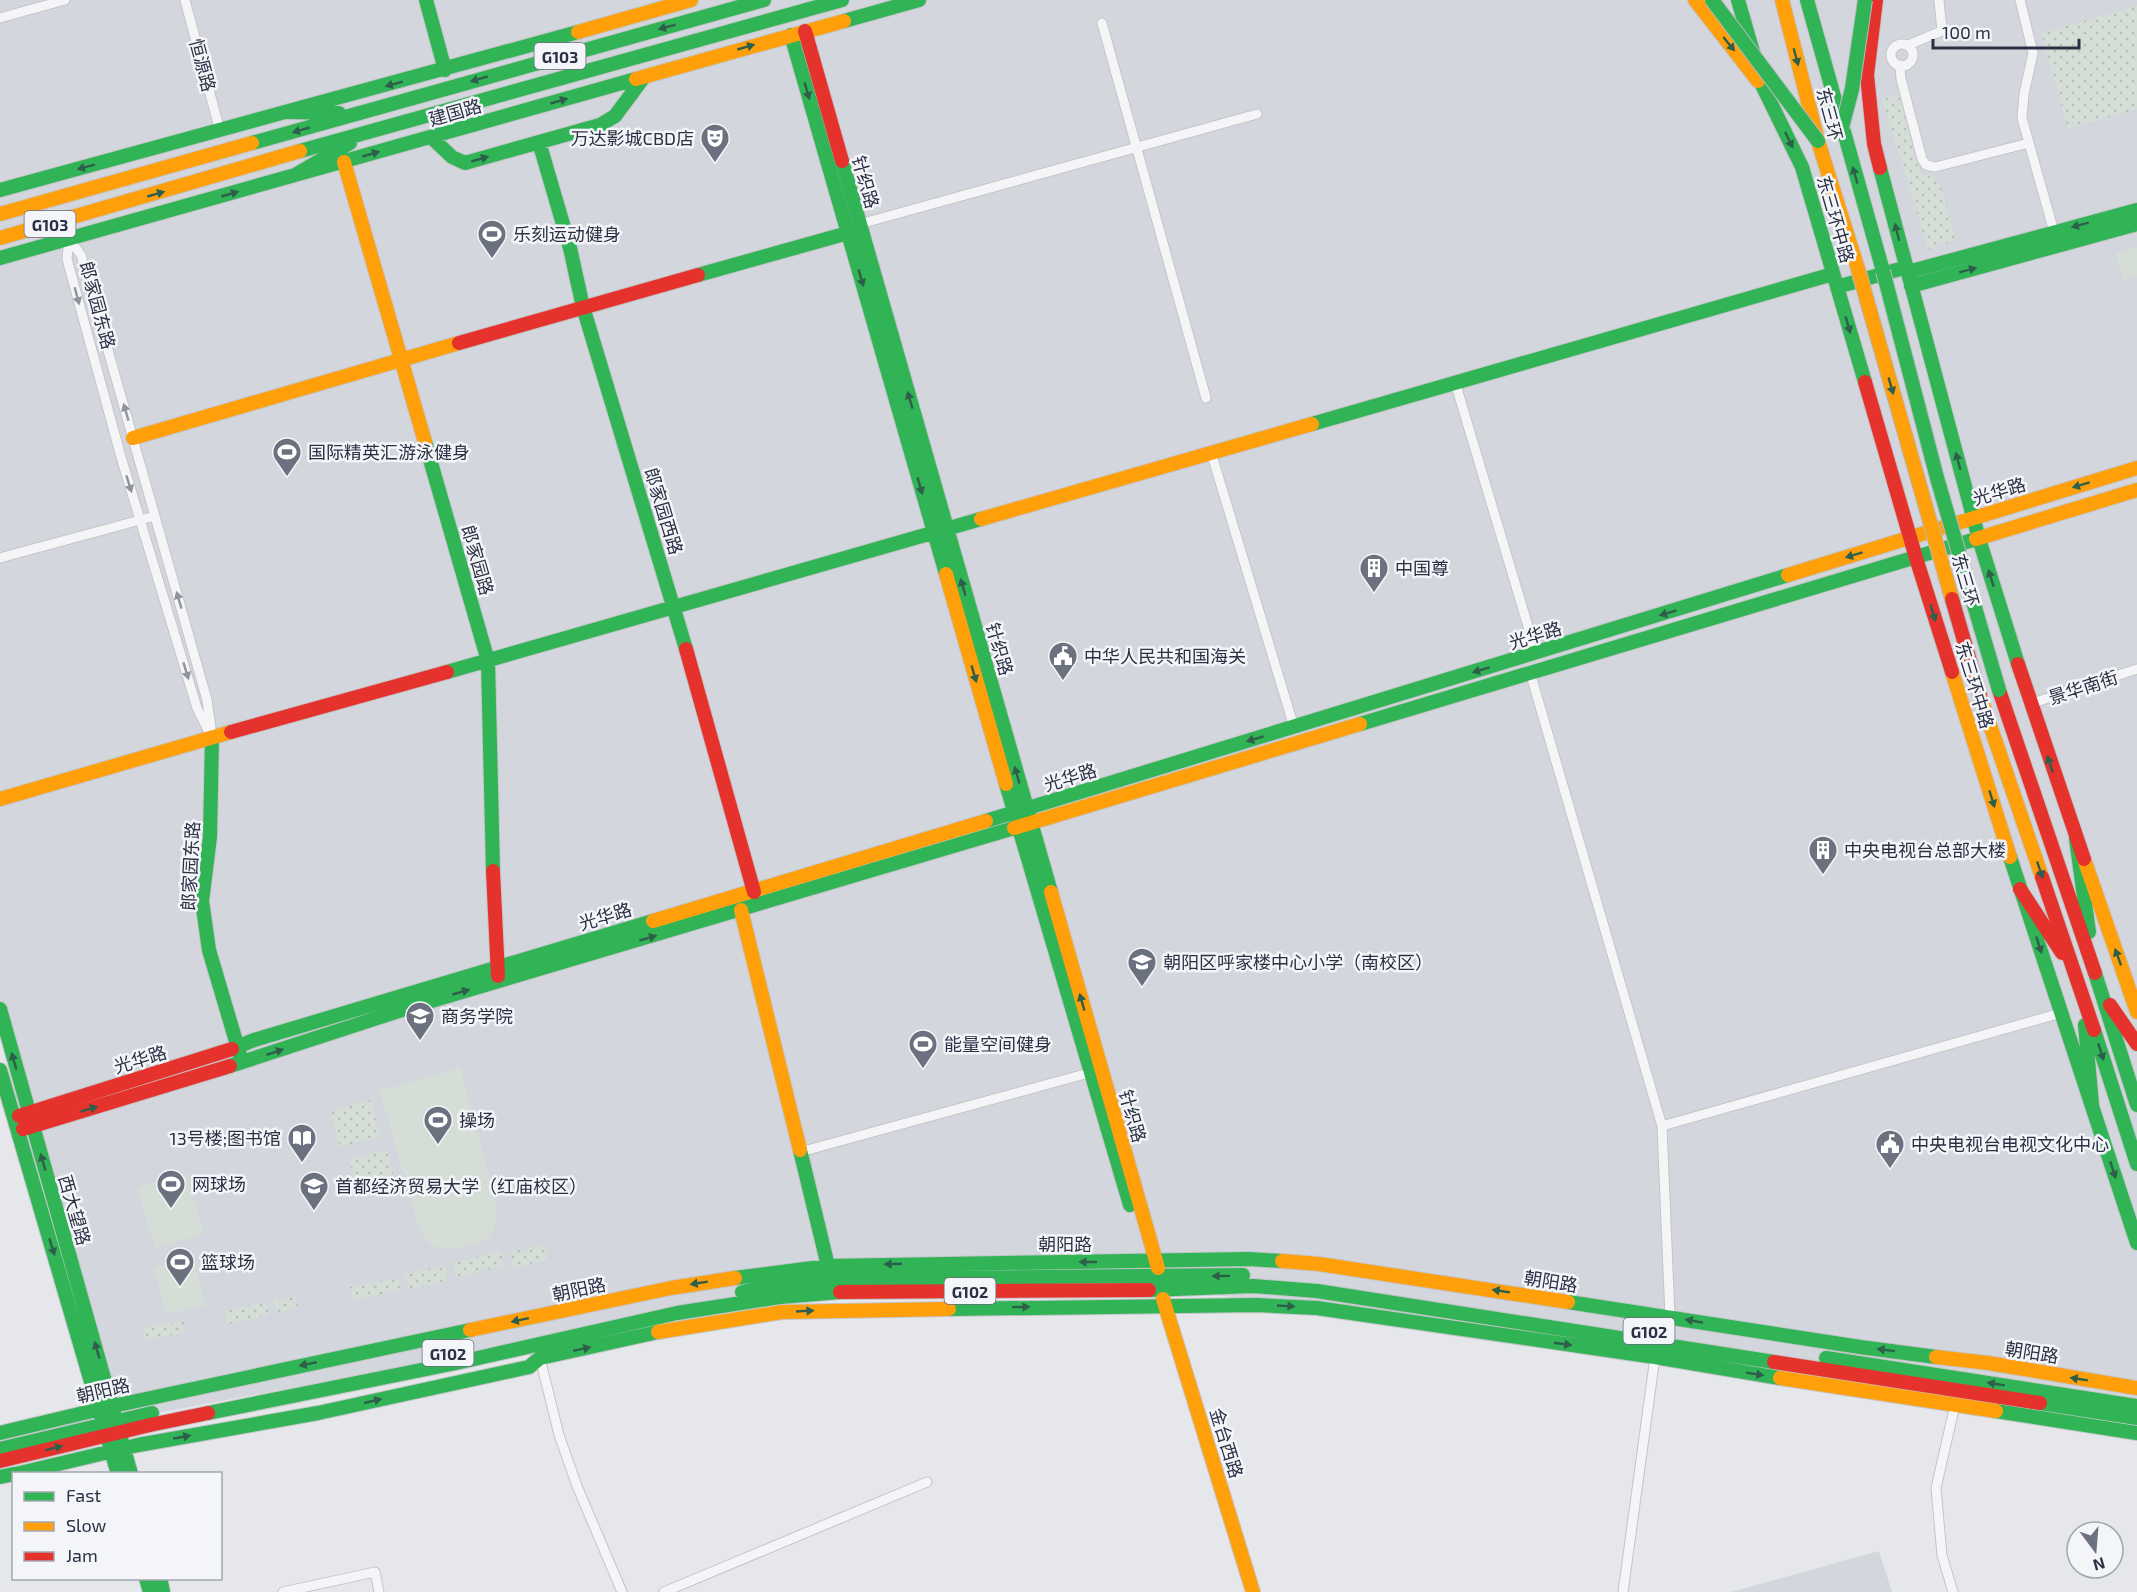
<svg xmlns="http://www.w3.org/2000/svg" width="2137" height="1592" font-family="'Exo 2','Noto Sans SC',sans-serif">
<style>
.built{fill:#d4d6dd}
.grass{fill:url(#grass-dots)}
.pitch{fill:#d5ded6}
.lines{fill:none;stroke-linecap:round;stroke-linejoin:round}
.street-casing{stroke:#c4c5c8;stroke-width:11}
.fast-casing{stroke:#c4c5c8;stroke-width:16}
.slow-casing{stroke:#c4c5c8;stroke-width:16}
.jam-casing{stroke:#c4c5c8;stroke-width:16}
.street{stroke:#f5f5f7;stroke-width:9}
.fast{stroke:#30b455;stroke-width:14}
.slow{stroke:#ff9f0a;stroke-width:14}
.jam{stroke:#e5322d;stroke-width:14}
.fast-bridge-casing{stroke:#b8babf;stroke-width:16;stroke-linecap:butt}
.slow-bridge-casing{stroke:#b8babf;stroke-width:16;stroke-linecap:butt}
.jam-bridge-casing{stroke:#b8babf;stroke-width:16;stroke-linecap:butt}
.fast-bridge{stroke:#30b455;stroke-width:14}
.slow-bridge{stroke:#ff9f0a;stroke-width:14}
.jam-bridge{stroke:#e5322d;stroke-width:14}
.oneway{fill:#2d5f4b}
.oneway2{fill:#90939e}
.labels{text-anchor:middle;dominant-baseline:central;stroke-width:5;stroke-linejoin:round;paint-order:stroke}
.shield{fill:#f4f5f9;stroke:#676c7b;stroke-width:1.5}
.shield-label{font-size:16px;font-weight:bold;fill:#2b3145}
.street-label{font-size:18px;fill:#2b3145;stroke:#f4f5f9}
.poi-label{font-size:18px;fill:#2b3145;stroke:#f4f5f9;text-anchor:start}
</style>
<defs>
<pattern id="grass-dots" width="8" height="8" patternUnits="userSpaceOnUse" patternTransform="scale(1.5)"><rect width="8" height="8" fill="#d5ded6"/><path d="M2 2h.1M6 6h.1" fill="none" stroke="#b7bfb9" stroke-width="1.8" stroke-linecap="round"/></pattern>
</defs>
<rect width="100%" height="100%" fill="#e6e7ea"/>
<path class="built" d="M0,0H2137V1413L1279,1302L1160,1289L827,1288L104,1423L0,1038Z
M1879,1551L1892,1592H1731Z"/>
<path class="grass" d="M2137,6V109L2068,129L2041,33Z
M1899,95L1920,173L1939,180L1956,240L1928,249L1882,99Z
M371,1100L380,1137L340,1147L330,1111Z
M387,1150L396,1184L358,1194L349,1159Z
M545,1245L548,1260L512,1268L510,1252Z
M501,1251L503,1266L456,1277L453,1263Z
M444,1265L447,1280L409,1290L404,1275Z
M397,1278L401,1290L352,1300L350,1287Z
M295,1296L298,1307L277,1314L273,1301Z
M266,1302L269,1315L227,1324L225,1311Z
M184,1321L186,1332L145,1340L143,1328Z"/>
<path class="pitch" d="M2137,247V276L2123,280L2116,253Z
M460,1068L495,1200C497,1210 498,1222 492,1232C488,1240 481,1241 473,1244C447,1251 430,1253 418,1225L380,1091Z
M186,1173L204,1234L155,1248L137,1187Z
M194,1257L205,1306L166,1314L154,1267Z"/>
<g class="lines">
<g class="street-casing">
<path id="street" d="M185,0L220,131
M2020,0L2033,53L2024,94L2022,118L2054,232
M0,18L65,0
M1102,23L1206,398
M1891 55a11 11 0 1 1 22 0a11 11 0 1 1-22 0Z
M1908,45L1942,31L1939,0
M1900,65L1901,79L1922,159L1926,165L1935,167L2029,143
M860,224L1257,114
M69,239L67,259L121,457L197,708L212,738
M69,239L81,255L207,700L211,728
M1455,382L1536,653
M1211,452L1294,727
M0,558L155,516
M1530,672L1662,1126L1670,1317
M2030,704L2137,669
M1662,1126L2061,1013
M800,1152L1096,1071
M540,1358L559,1435L577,1486L622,1592
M283,1592L375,1572L379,1592
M664,1592L927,1482
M1623,1592L1655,1357
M1953,1592L1942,1555L1936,1488L1955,1405"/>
</g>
<g class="fast-casing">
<path id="fast" d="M426,0L445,70
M1738,0L1763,87L1802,167L1865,382
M1807,0L1883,271
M844,21L919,0
M791,35L946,574
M288,112L339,113
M431,137L452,157L465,163L600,125L615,116L644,77
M539,142L570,248L583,307L686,649
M252,143L764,0
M300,151L842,0
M842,161L1051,892
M1880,168L1979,539L2018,664
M295,175L350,143
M0,190L578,32
M0,258L636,79
M1908,272L2137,210
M698,275L848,233
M1911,286L2137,224
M1837,287L1907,267
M1312,424L1833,274
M425,442L488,661L493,871
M447,672L981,519
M1360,724L1976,539
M212,738L210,837L202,901L209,950L240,1055
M1006,784L1130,1205
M986,821L1788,575
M2076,839L2089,932
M2010,857L2137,1243
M2095,973L2137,1105
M0,1009L131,1474
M2085,1025L2092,1105
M2094,1030L2137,1164
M232,1049L254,1040L653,921
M230,1066L411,1007L1014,828
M0,1070L118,1474
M800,1150L828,1266
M735,1278L828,1266L1249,1259L1282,1261
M1149,1290L1253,1286L1317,1291L1774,1362
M742,1292L778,1285L842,1279L1243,1275
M1568,1302L1860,1347L1936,1357
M949,1309L1256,1305L1317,1308L1655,1357L1780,1378
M1826,1358L2137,1406
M2040,1403L2137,1418
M1996,1411L2137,1433
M208,1413L456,1363L677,1313L780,1297L840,1292
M0,1433L113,1406L470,1330
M0,1449L152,1413
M16,1474L138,1445L318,1413L529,1367L540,1358L658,1332
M0,1477L14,1474
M146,1578L150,1592
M160,1578L163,1592"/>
</g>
<g class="slow-casing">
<path id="slow" d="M1695,0L1758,81
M1782,0L1818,141L1858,269
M578,32L691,0
M636,79L844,21
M344,162L425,442
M0,214L252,143
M0,238L300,151
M133,438L459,343
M981,519L1312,424
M1976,539L2137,490
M946,574L1006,784
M1788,575L2137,468
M1952,672L2010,857
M1980,696L2042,877
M0,799L231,732
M1014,828L1360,724
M2084,859L2137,1012
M1051,892L1158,1268
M741,910L800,1150
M653,921L986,821
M1282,1261L1319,1264L1568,1302
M1163,1299L1253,1592
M470,1330L671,1288L735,1278
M658,1332L782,1312L949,1309
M1936,1357L1988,1363L2137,1388
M1780,1378L1996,1411"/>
</g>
<g class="jam-casing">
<path id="jam" d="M1876,0L1867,75L1874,144L1880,168
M805,31L842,161
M459,343L698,275
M1865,382L1916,558L1952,672
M686,649L754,892
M2018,664L2084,859
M1999,690L2095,973
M231,732L447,672
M493,871L498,976
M2042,877L2094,1030
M2020,889L2062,953
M2110,1005L2137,1044
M19,1116L232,1049
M23,1129L230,1066
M840,1292L1149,1290
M1774,1362L2040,1403
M0,1461L150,1425L208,1413"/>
</g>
<use href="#street" class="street"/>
<use href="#fast" class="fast"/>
<use href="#slow" class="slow"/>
<use href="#jam" class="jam"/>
<g class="fast-bridge-casing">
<path id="fast-bridge" d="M1712,0L1818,141
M1842,127L1852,89L1865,0
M1883,271L1937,478L1999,690"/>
</g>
<g class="slow-bridge-casing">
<path id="slow-bridge" d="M1858,269L1952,599"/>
</g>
<g class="jam-bridge-casing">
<path id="jam-bridge" d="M1952,599L1980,696"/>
</g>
<use href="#fast-bridge" class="fast-bridge"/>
<use href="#slow-bridge" class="slow-bridge"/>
<use href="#jam-bridge" class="jam-bridge"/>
</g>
<defs><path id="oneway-solid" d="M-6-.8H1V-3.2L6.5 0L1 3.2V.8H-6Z" transform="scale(1.5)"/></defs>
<g class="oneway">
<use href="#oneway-solid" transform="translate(667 27) rotate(165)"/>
<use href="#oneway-solid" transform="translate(1729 44) rotate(51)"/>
<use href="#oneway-solid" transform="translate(746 47) rotate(-16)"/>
<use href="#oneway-solid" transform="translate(1796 57) rotate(75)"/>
<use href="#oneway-solid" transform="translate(479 79) rotate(164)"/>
<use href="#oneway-solid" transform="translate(394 84) rotate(165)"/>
<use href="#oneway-solid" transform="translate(807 91) rotate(74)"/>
<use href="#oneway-solid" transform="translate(559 101) rotate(-16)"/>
<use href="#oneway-solid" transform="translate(301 130) rotate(164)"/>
<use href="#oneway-solid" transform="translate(1789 140) rotate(64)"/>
<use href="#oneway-solid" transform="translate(371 154) rotate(-16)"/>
<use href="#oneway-solid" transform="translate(480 159) rotate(-16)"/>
<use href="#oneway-solid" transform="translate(86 167) rotate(165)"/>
<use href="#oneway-solid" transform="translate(1855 175) rotate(-106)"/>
<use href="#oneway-solid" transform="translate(156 194) rotate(-16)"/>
<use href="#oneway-solid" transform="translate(230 194) rotate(-16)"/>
<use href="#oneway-solid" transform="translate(2080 225) rotate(165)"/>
<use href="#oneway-solid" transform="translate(1897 232) rotate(-104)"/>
<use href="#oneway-solid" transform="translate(1968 270) rotate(-15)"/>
<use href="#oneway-solid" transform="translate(861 278) rotate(74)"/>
<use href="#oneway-solid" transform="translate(1848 325) rotate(74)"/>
<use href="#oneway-solid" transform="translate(1891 386) rotate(74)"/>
<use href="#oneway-solid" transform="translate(910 400) rotate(-106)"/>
<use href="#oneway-solid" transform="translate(1958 461) rotate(-105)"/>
<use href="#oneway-solid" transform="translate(2081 485) rotate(163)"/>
<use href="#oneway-solid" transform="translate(920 486) rotate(74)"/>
<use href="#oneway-solid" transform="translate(1854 555) rotate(163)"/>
<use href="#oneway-solid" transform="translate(1991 578) rotate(-107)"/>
<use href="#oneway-solid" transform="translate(963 587) rotate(-106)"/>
<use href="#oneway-solid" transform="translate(1668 613) rotate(163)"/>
<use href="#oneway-solid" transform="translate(1933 613) rotate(73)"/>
<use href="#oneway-solid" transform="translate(1481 670) rotate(163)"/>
<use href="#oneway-solid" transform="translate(974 674) rotate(74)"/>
<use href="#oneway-solid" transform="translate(1255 739) rotate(163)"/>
<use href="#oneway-solid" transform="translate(2050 764) rotate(-109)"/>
<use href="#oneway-solid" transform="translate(1017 775) rotate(-106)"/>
<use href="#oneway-solid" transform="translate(1992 799) rotate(73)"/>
<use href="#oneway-solid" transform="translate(2040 870) rotate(71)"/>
<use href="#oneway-solid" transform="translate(648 938) rotate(-16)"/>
<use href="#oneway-solid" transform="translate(2039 945) rotate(72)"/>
<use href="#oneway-solid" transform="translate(2118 957) rotate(-110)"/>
<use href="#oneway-solid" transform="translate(461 992) rotate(-16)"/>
<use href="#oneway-solid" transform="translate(1082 1002) rotate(-106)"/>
<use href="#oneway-solid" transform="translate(275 1052) rotate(-18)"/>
<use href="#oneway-solid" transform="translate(2101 1052) rotate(72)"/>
<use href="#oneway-solid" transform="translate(14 1061) rotate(-106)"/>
<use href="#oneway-solid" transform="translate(89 1109) rotate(-17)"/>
<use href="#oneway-solid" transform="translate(43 1162) rotate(-106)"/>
<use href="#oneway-solid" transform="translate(2113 1170) rotate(72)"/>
<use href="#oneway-solid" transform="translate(52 1247) rotate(73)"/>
<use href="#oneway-solid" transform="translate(1088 1262) rotate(180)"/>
<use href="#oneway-solid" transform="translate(893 1264) rotate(178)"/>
<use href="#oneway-solid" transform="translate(1221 1276) rotate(179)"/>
<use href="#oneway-solid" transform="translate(699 1283) rotate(171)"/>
<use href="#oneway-solid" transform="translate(1501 1291) rotate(-171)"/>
<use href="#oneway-solid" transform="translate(1286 1306) rotate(3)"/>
<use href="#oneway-solid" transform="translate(1021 1307) rotate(-1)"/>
<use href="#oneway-solid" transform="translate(805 1311) rotate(-3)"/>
<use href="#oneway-solid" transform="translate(520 1320) rotate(168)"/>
<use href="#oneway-solid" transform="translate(1694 1321) rotate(-170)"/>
<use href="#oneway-solid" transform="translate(1563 1344) rotate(8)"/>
<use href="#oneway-solid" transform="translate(582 1349) rotate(-12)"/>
<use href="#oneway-solid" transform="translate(97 1350) rotate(-106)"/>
<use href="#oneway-solid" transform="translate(1886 1350) rotate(-173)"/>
<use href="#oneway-solid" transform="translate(308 1364) rotate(168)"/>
<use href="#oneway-solid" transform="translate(1755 1374) rotate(9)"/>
<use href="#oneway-solid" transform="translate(2079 1379) rotate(-171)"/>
<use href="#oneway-solid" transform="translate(1996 1384) rotate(-171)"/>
<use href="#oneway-solid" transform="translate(373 1401) rotate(-13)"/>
<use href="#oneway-solid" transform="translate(182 1437) rotate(-10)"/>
<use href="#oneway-solid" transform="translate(54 1448) rotate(-14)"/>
</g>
<g class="oneway2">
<use href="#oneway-solid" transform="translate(77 296) rotate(75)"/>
<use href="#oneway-solid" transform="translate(126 412) rotate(-106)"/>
<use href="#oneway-solid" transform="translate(129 484) rotate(73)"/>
<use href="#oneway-solid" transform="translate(179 600) rotate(-106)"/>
<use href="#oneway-solid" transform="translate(186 671) rotate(73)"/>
</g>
<defs>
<g id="theatre-pin" transform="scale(1.5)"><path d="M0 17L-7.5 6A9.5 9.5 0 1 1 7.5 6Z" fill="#6c717f" stroke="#f4f5f9"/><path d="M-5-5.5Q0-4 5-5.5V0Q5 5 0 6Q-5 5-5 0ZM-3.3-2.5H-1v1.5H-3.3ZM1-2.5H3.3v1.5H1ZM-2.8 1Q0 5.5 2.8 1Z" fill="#fff"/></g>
<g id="stadium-pin" transform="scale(1.5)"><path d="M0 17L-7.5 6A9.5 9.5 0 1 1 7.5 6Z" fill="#6c717f" stroke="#f4f5f9"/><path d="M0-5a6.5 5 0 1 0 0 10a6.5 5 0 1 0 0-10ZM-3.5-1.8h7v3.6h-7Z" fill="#fff"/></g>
<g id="building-pin" transform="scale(1.5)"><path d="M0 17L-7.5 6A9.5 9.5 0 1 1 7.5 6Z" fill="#6c717f" stroke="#f4f5f9"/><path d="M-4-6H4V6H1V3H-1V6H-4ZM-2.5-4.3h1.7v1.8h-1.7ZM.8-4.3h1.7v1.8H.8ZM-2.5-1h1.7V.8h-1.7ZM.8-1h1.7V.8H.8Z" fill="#fff"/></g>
<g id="civic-pin" transform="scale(1.5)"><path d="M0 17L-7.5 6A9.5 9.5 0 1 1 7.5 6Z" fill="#6c717f" stroke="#f4f5f9"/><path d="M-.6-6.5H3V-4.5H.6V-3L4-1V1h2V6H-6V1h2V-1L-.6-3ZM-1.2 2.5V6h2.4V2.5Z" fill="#fff"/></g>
<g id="school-pin" transform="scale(1.5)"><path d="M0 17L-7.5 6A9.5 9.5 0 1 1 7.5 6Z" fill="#6c717f" stroke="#f4f5f9"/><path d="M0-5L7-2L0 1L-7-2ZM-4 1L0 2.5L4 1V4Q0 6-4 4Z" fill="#fff"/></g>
<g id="university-pin" transform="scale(1.5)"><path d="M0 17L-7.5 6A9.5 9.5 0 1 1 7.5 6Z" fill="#6c717f" stroke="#f4f5f9"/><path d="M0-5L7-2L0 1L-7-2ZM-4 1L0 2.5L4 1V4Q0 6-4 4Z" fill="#fff"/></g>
<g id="library-pin" transform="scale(1.5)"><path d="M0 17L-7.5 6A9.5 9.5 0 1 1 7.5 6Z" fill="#6c717f" stroke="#f4f5f9"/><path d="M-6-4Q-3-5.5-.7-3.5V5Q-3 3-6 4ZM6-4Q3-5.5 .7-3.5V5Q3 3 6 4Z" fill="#fff"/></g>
</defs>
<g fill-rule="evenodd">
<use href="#theatre-pin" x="715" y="138"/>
<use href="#stadium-pin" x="492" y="234"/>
<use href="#stadium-pin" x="287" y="452"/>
<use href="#building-pin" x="1374" y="568"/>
<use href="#civic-pin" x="1063" y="656"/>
<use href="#building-pin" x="1823" y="850"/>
<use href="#school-pin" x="1142" y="962"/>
<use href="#university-pin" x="420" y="1016"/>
<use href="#stadium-pin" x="923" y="1044"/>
<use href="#stadium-pin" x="438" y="1120"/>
<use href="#library-pin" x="302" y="1138"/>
<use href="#civic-pin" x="1890" y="1144"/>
<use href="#stadium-pin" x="171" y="1184"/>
<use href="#university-pin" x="314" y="1186"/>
<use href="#stadium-pin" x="180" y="1262"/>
</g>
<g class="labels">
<g class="shield">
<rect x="534.5" y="43" width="51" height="26" rx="4.5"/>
<rect x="24.5" y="211" width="51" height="26" rx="4.5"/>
<rect x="944.5" y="1278" width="51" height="26" rx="4.5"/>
<rect x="1623.5" y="1318" width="51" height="26" rx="4.5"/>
<rect x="422.5" y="1340" width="51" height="26" rx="4.5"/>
</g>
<g class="shield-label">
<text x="560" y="56">G103</text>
<text x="50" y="224">G103</text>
<text x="970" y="1291">G102</text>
<text x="1649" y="1331">G102</text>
<text x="448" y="1353">G102</text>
</g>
<g class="street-label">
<text transform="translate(203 65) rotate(75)">恒源路</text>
<text transform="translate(455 112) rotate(-16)">建国路</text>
<text transform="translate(1830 114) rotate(75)">东三环</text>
<text transform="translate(866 182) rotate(74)">针织路</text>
<text transform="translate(1836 219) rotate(74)">东三环中路</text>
<text transform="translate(98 305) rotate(75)">郎家园东路</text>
<text transform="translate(1999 491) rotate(-17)">光华路</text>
<text transform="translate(664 511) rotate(73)">郎家园西路</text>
<text transform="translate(478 560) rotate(74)">郎家园路</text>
<text transform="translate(1966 580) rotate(74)">东三环</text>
<text transform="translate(1535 635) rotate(-17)">光华路</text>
<text transform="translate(1000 649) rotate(74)">针织路</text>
<text transform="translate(1975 685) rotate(73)">东三环中路</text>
<text transform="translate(2083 687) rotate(-18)">景华南街</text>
<text transform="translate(1070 777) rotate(-17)">光华路</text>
<text transform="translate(190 866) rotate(-87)">郎家园东路</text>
<text transform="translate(605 916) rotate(-17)">光华路</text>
<text transform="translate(140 1059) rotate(-17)">光华路</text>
<text transform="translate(1133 1116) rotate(74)">针织路</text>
<text transform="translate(75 1210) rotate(74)">西大望路</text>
<text x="1065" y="1244">朝阳路</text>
<text transform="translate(1551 1281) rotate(9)">朝阳路</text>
<text transform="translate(579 1289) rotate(-12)">朝阳路</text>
<text transform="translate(2032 1352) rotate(9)">朝阳路</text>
<text transform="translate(103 1390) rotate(-13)">朝阳路</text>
<text transform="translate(1227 1443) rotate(73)">金台西路</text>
</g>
<g class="poi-label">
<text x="694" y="138" text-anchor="end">万达影城CBD店</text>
<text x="513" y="234">乐刻运动健身</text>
<text x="308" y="452">国际精英汇游泳健身</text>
<text x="1395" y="568">中国尊</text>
<text x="1084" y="656">中华人民共和国海关</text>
<text x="1844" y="850">中央电视台总部大楼</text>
<text x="1163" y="962">朝阳区呼家楼中心小学（南校区）</text>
<text x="441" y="1016">商务学院</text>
<text x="944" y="1044">能量空间健身</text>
<text x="459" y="1120">操场</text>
<text x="281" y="1138" text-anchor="end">13号楼;图书馆</text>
<text x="1911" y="1144">中央电视台电视文化中心</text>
<text x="192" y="1184">网球场</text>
<text x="335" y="1186">首都经济贸易大学（红庙校区）</text>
<text x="201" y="1262">篮球场</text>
</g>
</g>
<rect x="12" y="1472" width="210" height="108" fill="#f4f5f9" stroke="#a4a7b1" stroke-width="1.5"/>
<rect x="24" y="1492" width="30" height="9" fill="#30b455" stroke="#a4a7b1" stroke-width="1.5"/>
<text x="66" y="1502" font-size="18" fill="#2b3145">Fast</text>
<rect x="24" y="1522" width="30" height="9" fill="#ff9f0a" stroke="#a4a7b1" stroke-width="1.5"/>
<text x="66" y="1532" font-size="18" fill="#2b3145">Slow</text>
<rect x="24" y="1552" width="30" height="9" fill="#e5322d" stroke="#a4a7b1" stroke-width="1.5"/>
<text x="66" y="1562" font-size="18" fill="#2b3145">Jam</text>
<g transform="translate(2095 1550) rotate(164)"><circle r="28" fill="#f4f5f9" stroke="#a4a7b1" stroke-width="1.5"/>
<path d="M0-4.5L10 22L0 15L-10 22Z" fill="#6c717f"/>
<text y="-9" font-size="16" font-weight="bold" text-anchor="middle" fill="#2b3145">N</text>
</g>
<path d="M1933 39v9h146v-9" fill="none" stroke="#2b3145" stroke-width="3"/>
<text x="1942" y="39" font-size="18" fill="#2b3145" stroke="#f4f5f9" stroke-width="4.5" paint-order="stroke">100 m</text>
</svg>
